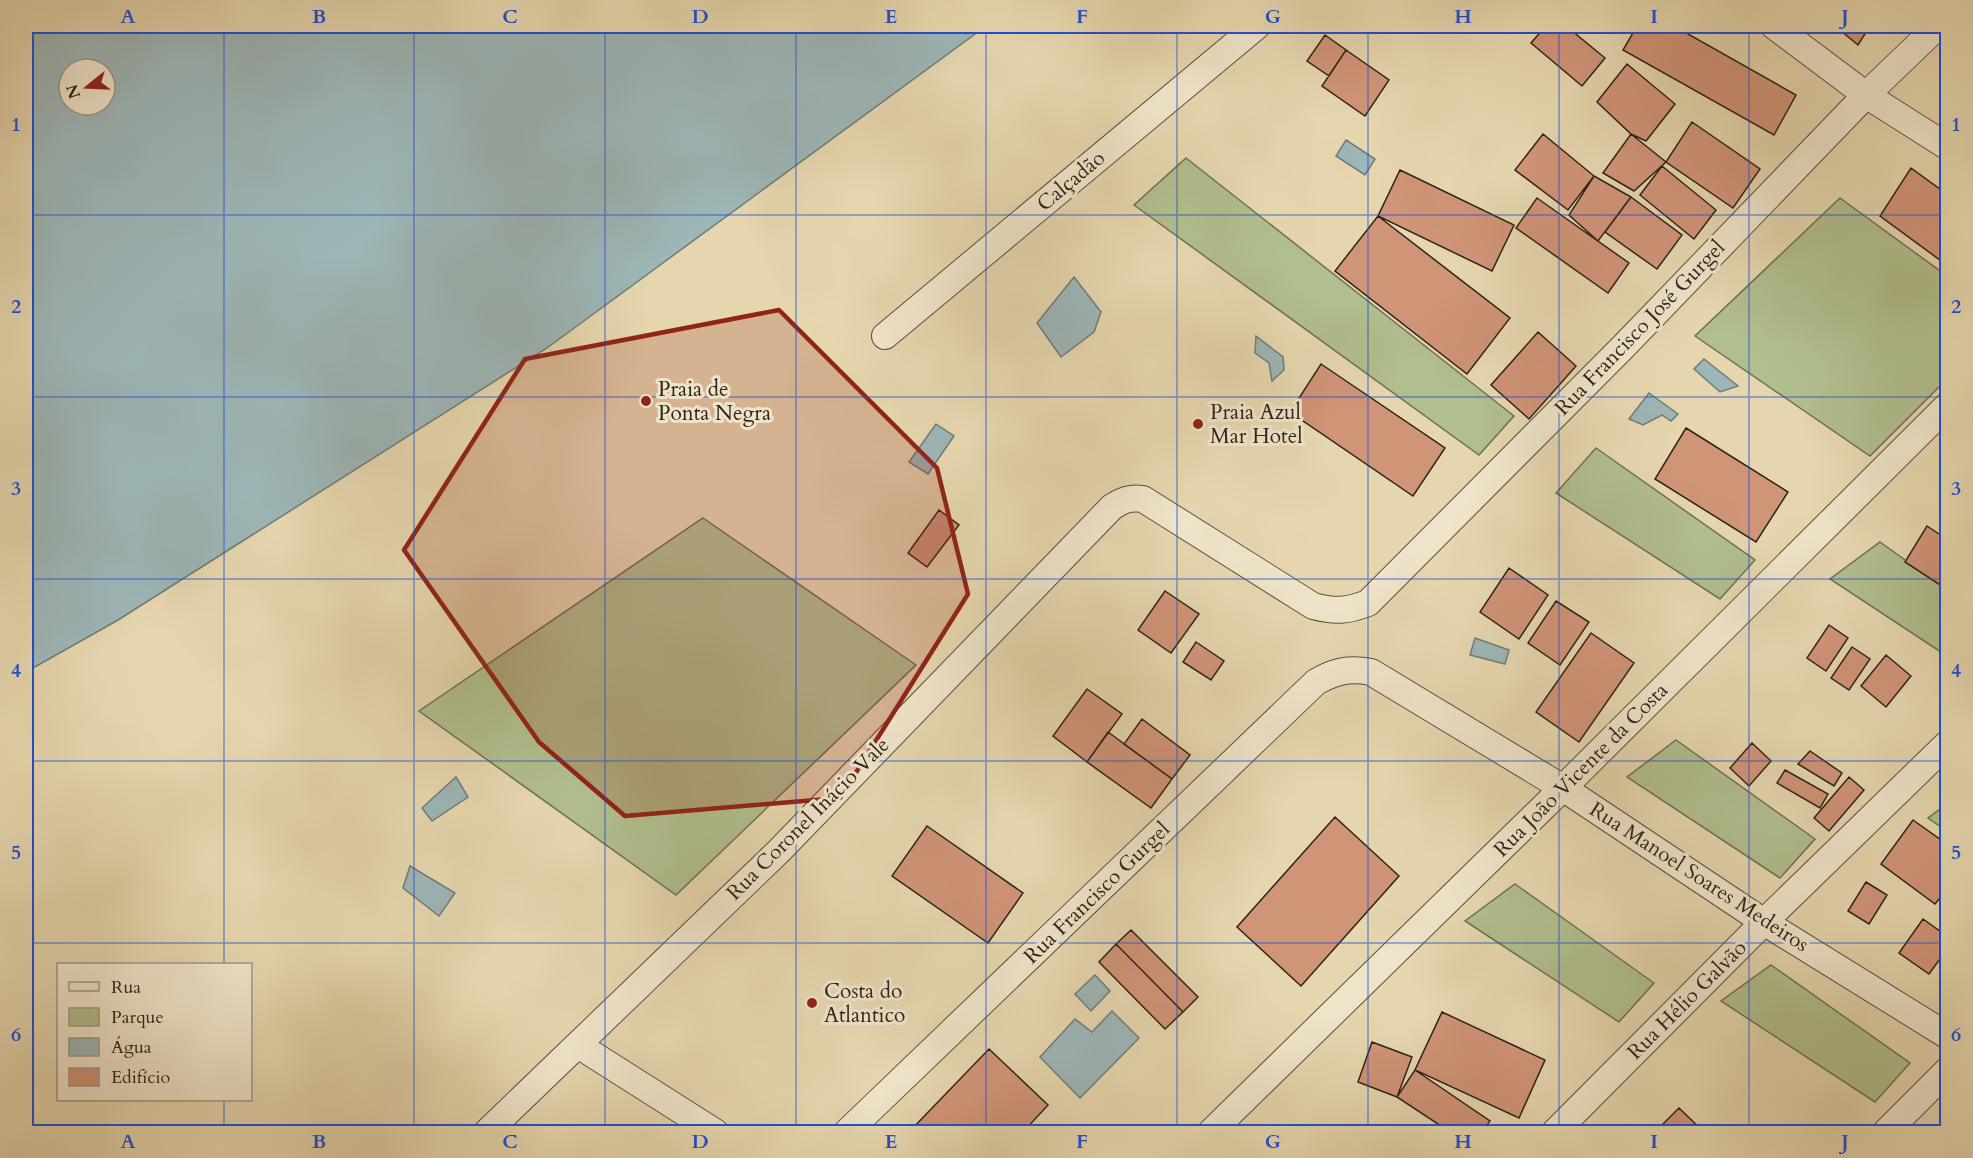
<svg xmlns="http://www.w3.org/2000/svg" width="1973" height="1158" font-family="Cardo,serif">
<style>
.green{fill:#b1be8d;stroke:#6f7054;stroke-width:1.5}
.water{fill:#9db6b7;stroke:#707b79;stroke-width:1.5;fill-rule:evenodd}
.building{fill:#d09477;stroke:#2d221b;stroke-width:1.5}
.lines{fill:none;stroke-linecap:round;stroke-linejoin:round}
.street-casing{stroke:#5b4f40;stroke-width:28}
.street{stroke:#efe4ca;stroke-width:26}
.marked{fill:#8f2418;fill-opacity:0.2;stroke:#8f2418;stroke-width:4.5;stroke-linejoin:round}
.grid{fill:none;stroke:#1d4ed8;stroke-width:1.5;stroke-opacity:0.55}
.poi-dot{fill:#8f2418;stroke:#efe4ca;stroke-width:2}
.labels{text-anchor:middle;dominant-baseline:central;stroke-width:6;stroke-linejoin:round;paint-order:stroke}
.street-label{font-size:21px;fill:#2d221b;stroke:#efe4ca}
.poi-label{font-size:21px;fill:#2d221b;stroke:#efe4ca;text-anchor:start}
.neatline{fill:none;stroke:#1d4ed8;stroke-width:2}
.grid-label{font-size:20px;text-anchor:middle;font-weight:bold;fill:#1d4ed8}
</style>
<rect width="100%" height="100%" fill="#e6d6ae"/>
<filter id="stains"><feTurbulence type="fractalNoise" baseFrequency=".00333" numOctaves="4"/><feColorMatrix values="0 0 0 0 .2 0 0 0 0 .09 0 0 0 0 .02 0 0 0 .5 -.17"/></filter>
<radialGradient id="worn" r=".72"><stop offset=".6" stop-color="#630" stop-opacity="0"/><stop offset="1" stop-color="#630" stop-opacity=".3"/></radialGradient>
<path class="green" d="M1186,158L1514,416L1479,455L1134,205Z
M1840,198L1947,276V379L1870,456L1695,336Z
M1596,448L1755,560L1720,599L1556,493Z
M703,518L916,665L676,895L419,711Z
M1880,542L1947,590V656L1830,579Z
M1676,740L1815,839L1780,878L1627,777Z
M1947,804V831L1928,818Z
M1515,884L1654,983L1619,1022L1465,921Z
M1771,965L1910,1063L1875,1102L1721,1001Z"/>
<path class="water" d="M26,26H986L547,348L118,620L26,672ZM69,69H105V105H69Z
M1346,140L1375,159L1365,175L1336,156Z
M1074,277L1101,312L1094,332L1061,357L1037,323Z
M1256,336L1283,357L1284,370L1272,381L1269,363L1255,353Z
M1704,359L1738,386L1720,392L1694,369Z
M1649,393L1678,414L1671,421L1662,415L1643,425L1629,419Z
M936,424L954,436L928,474L909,462Z
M1475,638L1509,650L1505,664L1470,655Z
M456,777L468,797L432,821L422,808Z
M410,866L455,893L439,916L403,888Z
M1095,975L1110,991L1091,1011L1075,994Z
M1112,1011L1139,1038L1080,1098L1040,1057L1075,1019L1092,1032Z"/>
<path class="building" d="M1546,26H1566L1605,58L1582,86L1531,43Z
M1637,26H1674L1796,95L1774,135L1623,50Z
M1835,26H1870L1858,45Z
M1325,35L1346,50L1329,76L1307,61Z
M1346,50L1389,80L1365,116L1322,86Z
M1627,64L1675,104L1646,141L1631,134L1597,102Z
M1692,122L1760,169L1733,208L1666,162Z
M1543,134L1594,176L1568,210L1515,170Z
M1631,134L1666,162L1634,191L1603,173Z
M1662,166L1716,210L1694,239L1640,195Z
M1911,168L1948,195V266L1880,216Z
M1400,170L1514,225L1492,271L1378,216Z
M1594,176L1631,197L1598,241L1569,215Z
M1631,197L1682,235L1657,269L1605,232Z
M1537,198L1629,263L1608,293L1516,228Z
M1378,216L1510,318L1467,374L1335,271Z
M1538,332L1576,366L1529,419L1491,385Z
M1321,364L1445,448L1413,496L1290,412Z
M1686,428L1788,492L1756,542L1655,479Z
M939,510L959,525L927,567L908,553Z
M1927,526L1948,540V590L1905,562Z
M1509,568L1548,595L1519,639L1480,612Z
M1165,591L1199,614L1171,653L1138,630Z
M1556,601L1589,622L1560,665L1528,643Z
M1829,625L1848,638L1826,671L1807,658Z
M1591,633L1634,663L1579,742L1536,712Z
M1196,642L1224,661L1211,680L1183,662Z
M1852,647L1870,659L1849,690L1831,678Z
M1886,655L1911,676L1886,707L1861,686Z
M1087,689L1122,714L1087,762L1053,736Z
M1142,719L1190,755L1172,779L1124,744Z
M1108,732L1172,779L1151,808L1087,762Z
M1752,743L1771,761L1749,786L1730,768Z
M1810,751L1842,773L1834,786L1798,764Z
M1785,770L1828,794L1820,808L1777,783Z
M1849,777L1864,790L1829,831L1814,818Z
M1335,817L1399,876L1301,986L1237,927Z
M1913,820L1948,845V888L1935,904L1881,864Z
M927,826L1023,893L988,943L892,876Z
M1866,882L1887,895L1869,924L1848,911Z
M1923,919L1948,937V948L1929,974L1899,953Z
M1131,930L1198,997L1183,1012L1116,944Z
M1116,944L1183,1012L1165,1029L1099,962Z
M1442,1012L1545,1060L1519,1118L1415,1070Z
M1372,1042L1412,1057L1397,1097L1358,1082Z
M989,1049L1048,1105L1023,1132H909Z
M1415,1070L1490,1121L1482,1132H1450L1397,1097Z
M1679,1108L1704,1132H1655Z"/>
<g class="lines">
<g class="street-casing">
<path id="street" d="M1774,26L1866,95L1948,147
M885,336L1257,26
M578,1045L715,1132
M487,1132L779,851L1112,507C1123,500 1130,497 1143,499L1313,606C1336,612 1347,611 1368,603L1624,346L1866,95L1938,26
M847,1132L1316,682C1335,671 1349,668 1371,672L1563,788L1764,922L1948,1036
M1211,1132L1563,788L1948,405
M1555,1132L1764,922L1948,743
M1886,1132L1948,1070"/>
</g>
<use href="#street" class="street"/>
</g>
<path class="marked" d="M779,310L937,468L968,594L840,798L625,816L539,742L404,550L525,359Z"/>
<path class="grid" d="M224,26V964M414,26V1132M605,26V1132M796,26V1132M986,26V1132M1177,26V1132M1368,26V1132M1559,26V1132M1749,26V1132M26,215H1948M26,397H1948M26,579H1948M26,761H1948M26,943H1948M224,1100V1132"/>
<g class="poi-dot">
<circle cx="646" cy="401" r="6"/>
<circle cx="1198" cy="424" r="6"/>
<circle cx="812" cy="1003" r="6"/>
</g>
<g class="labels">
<g class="street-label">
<text transform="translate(1071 181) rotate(-40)">Calçadão</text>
<text transform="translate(1640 328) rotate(-46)">Rua Francisco José Gurgel</text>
<text transform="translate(1581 770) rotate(-45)">Rua João Vicente da Costa</text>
<text transform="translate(808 819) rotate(-45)">Rua Coronel Inácio Vale</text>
<text transform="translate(1699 877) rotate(33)">Rua Manoel Soares Medeiros</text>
<text transform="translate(1097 893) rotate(-44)">Rua Francisco Gurgel</text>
<text transform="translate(1687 1000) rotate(-45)">Rua Hélio Galvão</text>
</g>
<g class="poi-label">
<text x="658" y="389">Praia de<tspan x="658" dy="24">Ponta Negra</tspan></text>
<text x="1210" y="412">Praia Azul<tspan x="1210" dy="24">Mar Hotel</tspan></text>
<text x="824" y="991">Costa do<tspan x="824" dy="24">Atlantico</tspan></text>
</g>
</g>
<rect width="1973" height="1158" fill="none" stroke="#e6d6ae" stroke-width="66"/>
<rect x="57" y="963" width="195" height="138" fill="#efe4ca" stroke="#a19684" stroke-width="1.5"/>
<rect x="69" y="982" width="30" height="9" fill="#efe4ca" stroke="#a19684" stroke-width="1.5"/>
<text x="111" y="993" font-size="18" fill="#2d221b">Rua</text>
<rect x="69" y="1008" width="30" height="18" fill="#b1be8d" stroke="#a19684" stroke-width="1.5"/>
<text x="111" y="1023" font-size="18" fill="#2d221b">Parque</text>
<rect x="69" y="1038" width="30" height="18" fill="#9db6b7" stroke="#a19684" stroke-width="1.5"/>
<text x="111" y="1053" font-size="18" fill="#2d221b">Água</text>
<rect x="69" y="1068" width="30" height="18" fill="#d09477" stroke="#a19684" stroke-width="1.5"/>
<text x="111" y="1083" font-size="18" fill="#2d221b">Edifício</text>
<g transform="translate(87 87) rotate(252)"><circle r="28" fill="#efe4ca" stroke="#a19684" stroke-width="1.5"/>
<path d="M0-4.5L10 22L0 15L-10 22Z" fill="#8f2418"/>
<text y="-9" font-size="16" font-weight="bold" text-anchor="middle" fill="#2d221b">N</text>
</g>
<rect x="33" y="33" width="1907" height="1092" class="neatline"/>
<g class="grid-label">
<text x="128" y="23">A</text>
<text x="319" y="23">B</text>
<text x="510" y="23">C</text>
<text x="700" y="23">D</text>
<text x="891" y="23">E</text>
<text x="1082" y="23">F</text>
<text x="1273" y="23">G</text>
<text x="1463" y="23">H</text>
<text x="1654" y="23">I</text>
<text x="1845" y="23">J</text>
<text x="16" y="131">1</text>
<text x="1956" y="131">1</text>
<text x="16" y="313">2</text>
<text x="1956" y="313">2</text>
<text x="16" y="495">3</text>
<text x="1956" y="495">3</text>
<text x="16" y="677">4</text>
<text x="1956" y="677">4</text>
<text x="16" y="859">5</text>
<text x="1956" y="859">5</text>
<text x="16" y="1041">6</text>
<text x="1956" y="1041">6</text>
<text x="128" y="1148">A</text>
<text x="319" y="1148">B</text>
<text x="510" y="1148">C</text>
<text x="700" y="1148">D</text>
<text x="891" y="1148">E</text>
<text x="1082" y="1148">F</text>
<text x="1273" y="1148">G</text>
<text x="1463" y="1148">H</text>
<text x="1654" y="1148">I</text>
<text x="1845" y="1148">J</text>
</g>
<rect width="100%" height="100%" filter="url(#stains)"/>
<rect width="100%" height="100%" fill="url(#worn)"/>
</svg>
